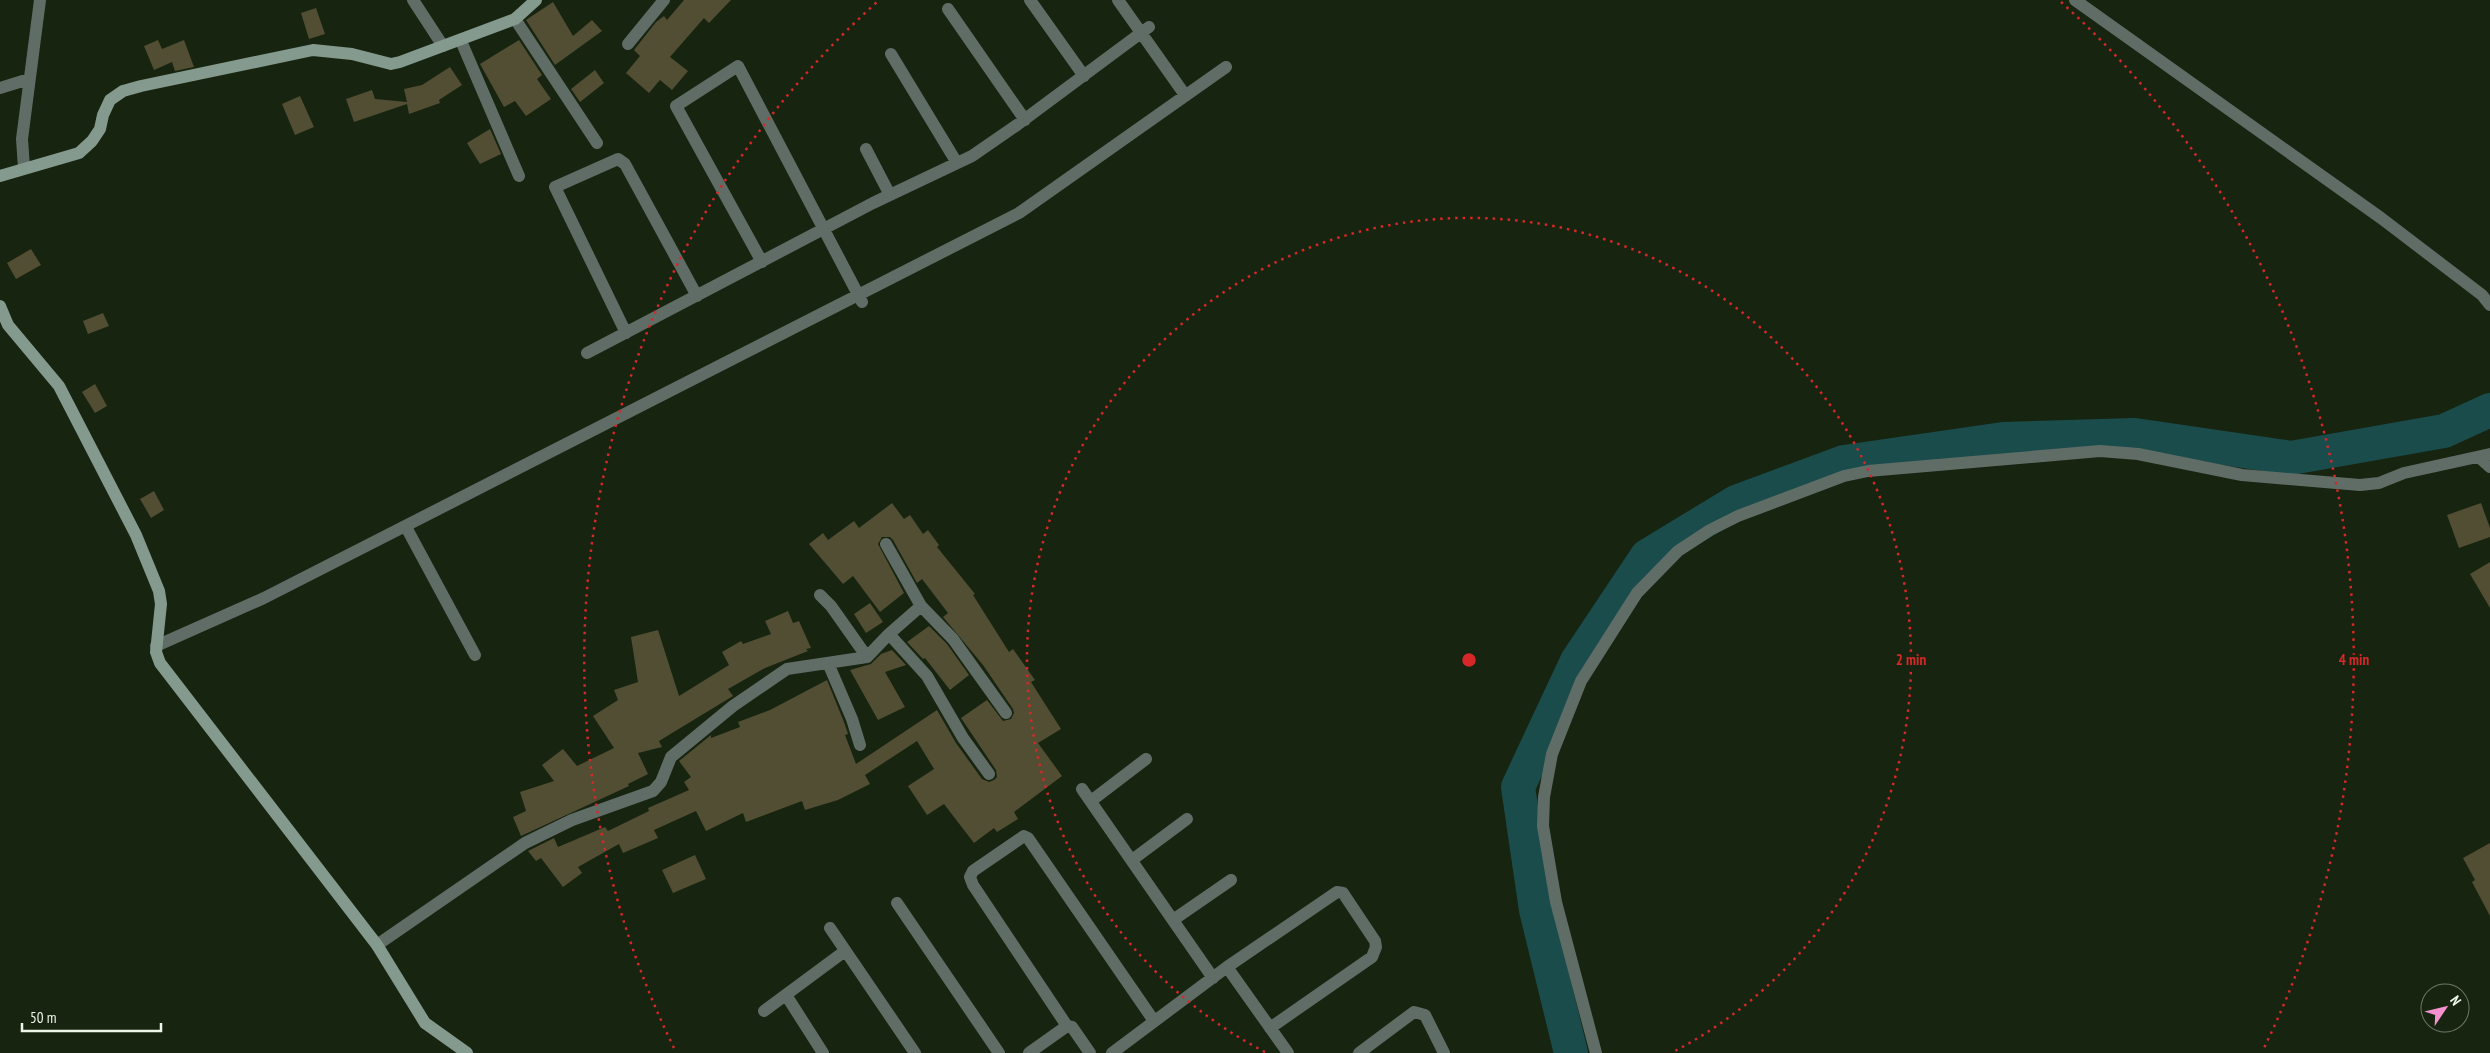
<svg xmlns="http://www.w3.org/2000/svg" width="2490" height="1053" font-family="'PT Sans Narrow',sans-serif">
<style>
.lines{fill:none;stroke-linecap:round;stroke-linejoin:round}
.river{stroke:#1a4c4c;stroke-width:34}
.building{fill:#514e33}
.street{stroke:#606d67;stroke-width:12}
.secondary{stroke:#859a8f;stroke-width:12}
.ring{fill:none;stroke:#d62828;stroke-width:2.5;stroke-dasharray:2.5 5}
.centre{fill:#d62828;stroke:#17240f;stroke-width:2.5}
.ring-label{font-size:15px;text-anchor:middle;font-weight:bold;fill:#d62828;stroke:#17240f;stroke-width:5;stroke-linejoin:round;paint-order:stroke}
</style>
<rect width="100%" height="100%" fill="#17240f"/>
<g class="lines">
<path class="river" d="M1571,1053L1536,910L1518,787L1577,661L1647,556L1736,502L1844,462L2003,439L2135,435L2291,458L2444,431L2490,410"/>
</g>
<path class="building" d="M684,0H731L709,23L704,18L670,57L688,71L672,90L660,80L649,93L626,73L640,56L634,50L656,22L664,16L667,20Z
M553,2L573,36L592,20L602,31L555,65L526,20Z
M316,8L325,34L309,39L301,13Z
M158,40L162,49L184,40L194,67L175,71L172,62L154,70L144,46Z
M519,40L542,75L537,79L551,99L526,116L515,101L504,107L480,64Z
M450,67L462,85L439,100L440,103L409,114L407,104L354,122L346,99L372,90L375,99L407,102L404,89L422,85Z
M595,70L604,83L580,102L571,89Z
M300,96L314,127L295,135L282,104Z
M490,129L501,154L480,164L467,143Z
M31,249L41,265L16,279L7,263Z
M103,313L109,326L88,334L83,321Z
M95,384L107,406L95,413L82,392Z
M154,491L164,510L151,518L140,499Z
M892,503L904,519L910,515L923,534L928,530L939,545L937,547L975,594L973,595L1009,652L1013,649L1035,680L1031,682L1061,729L1038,743L1062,776L1014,812L1018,819L997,832L994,828L974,843L944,804L927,815L908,786L934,769L917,741L865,775L870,784L838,800L805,810L802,801L746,822L743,813L706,831L696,811L654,830L658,838L623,853L619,844L578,867L582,873L563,887L541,858L536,861L528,851L554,838L558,847L605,827L608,831L649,811L648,808L689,790L684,782L691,777L679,761L711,735V738L740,727L738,722L770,710L827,680L844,722L848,734L845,735L856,764L937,710L956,743L982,779L989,782L994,780L997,777L996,770L961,718L987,700L1003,721L1011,719L1014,713L1013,709L983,665L943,617L948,613L922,579L917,583L893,540L890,537H882L878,544L904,593L880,612L853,576L843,584L809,544L823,533L828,540L854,521L859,528Z
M2481,503L2490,528V537L2459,548L2447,515Z
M2490,562V608L2470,574Z
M870,603L883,622L866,633L854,614Z
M788,611L793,623L799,621L811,648L806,649L808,651L765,668L728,689L733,696L659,741L662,747L638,753L648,774L628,784L629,786L521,836L513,817L526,811L520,792L554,781L542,765L563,749L577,766L614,748L593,716L618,700L614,690L638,682L631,637L658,630L679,696L729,665L722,652L741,641L743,644L771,634L765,621Z
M929,626L947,644L969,675L950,690L925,658L923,659L907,642Z
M892,650L906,665L885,672L905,707L878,720L850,670L871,664L881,654Z
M2490,843V916L2472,882L2475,880L2463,858Z
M695,855L706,879L673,893L662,870Z"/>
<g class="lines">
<path class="street" d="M413,0L443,46
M1030,0L1084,76
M1118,0L1185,95
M2075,0L2381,218L2482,295L2490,305
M948,9L1025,120
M515,19L597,143
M461,41L519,176
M628,44L664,0
M891,54L957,163
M0,88L29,79
M866,149L890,195
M24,168L22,139L40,0
M762,262L676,106L738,66L862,302
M626,333L555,187L618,159L625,164L697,296
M587,353L873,203L972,156L1017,125L1149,27
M2480,458L2490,467
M406,527L475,655
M886,544L921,606
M820,595L831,606L867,657
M889,634L927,676L963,738L989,774
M156,646L264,598L1019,213L1226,67
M828,663L852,719L860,745
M1082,789L1213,978
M1091,801L1146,759
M1132,860L1187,819
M897,903L999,1053
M1173,920L1231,880
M830,928L915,1053
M377,945L525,843L572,820L653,791L661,782L671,757L733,706L787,669L867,657L889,634L921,606L953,639L1006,713
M1227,967L1288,1053
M786,995L823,1053
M764,1011L845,951
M1067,1026L973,885L970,877L973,871L1024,836L1028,838L1154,1021
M1029,1053L1067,1026L1072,1027L1090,1053
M1112,1053L1227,967L1337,892L1343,893L1375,941L1376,947L1372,957L1270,1028
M1359,1053L1414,1012L1425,1015L1444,1053
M1596,1053L1556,902L1543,826L1544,797L1552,754L1581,681L1637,593L1678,551L1710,530L1738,516L1844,476L1868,471L2100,451L2138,454L2242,475L2360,485L2379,483L2404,473L2490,454"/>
<path class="secondary" d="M0,176L79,153L92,141L100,129L103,115L110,100L123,91L141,86L313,50L352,54L391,64L400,62L515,19L536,0
M0,306L8,325L59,386L136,535L159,591L161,604L156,652L160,663L377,945L425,1023L467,1053"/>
</g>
<g class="ring">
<path d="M1265 1052A442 442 0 1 1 1673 1052"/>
<path d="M674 1048A885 885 0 0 1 877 2M2061 2A885 885 0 0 1 2264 1048"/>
</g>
<circle cx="1469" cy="660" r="8" class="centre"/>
<g class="ring-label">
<text x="1911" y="665">2 min</text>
<text x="2354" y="665">4 min</text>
</g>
<g transform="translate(2445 1008) rotate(55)"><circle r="24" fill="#17240f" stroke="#6d7866"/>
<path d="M0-4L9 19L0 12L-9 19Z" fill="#f790ce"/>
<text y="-8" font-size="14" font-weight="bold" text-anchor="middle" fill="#edf6e8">N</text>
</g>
<path d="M22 1023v8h139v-8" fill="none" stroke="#edf6e8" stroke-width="2.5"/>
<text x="30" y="1023" font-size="15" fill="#edf6e8" stroke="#17240f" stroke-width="4" paint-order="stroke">50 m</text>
</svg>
